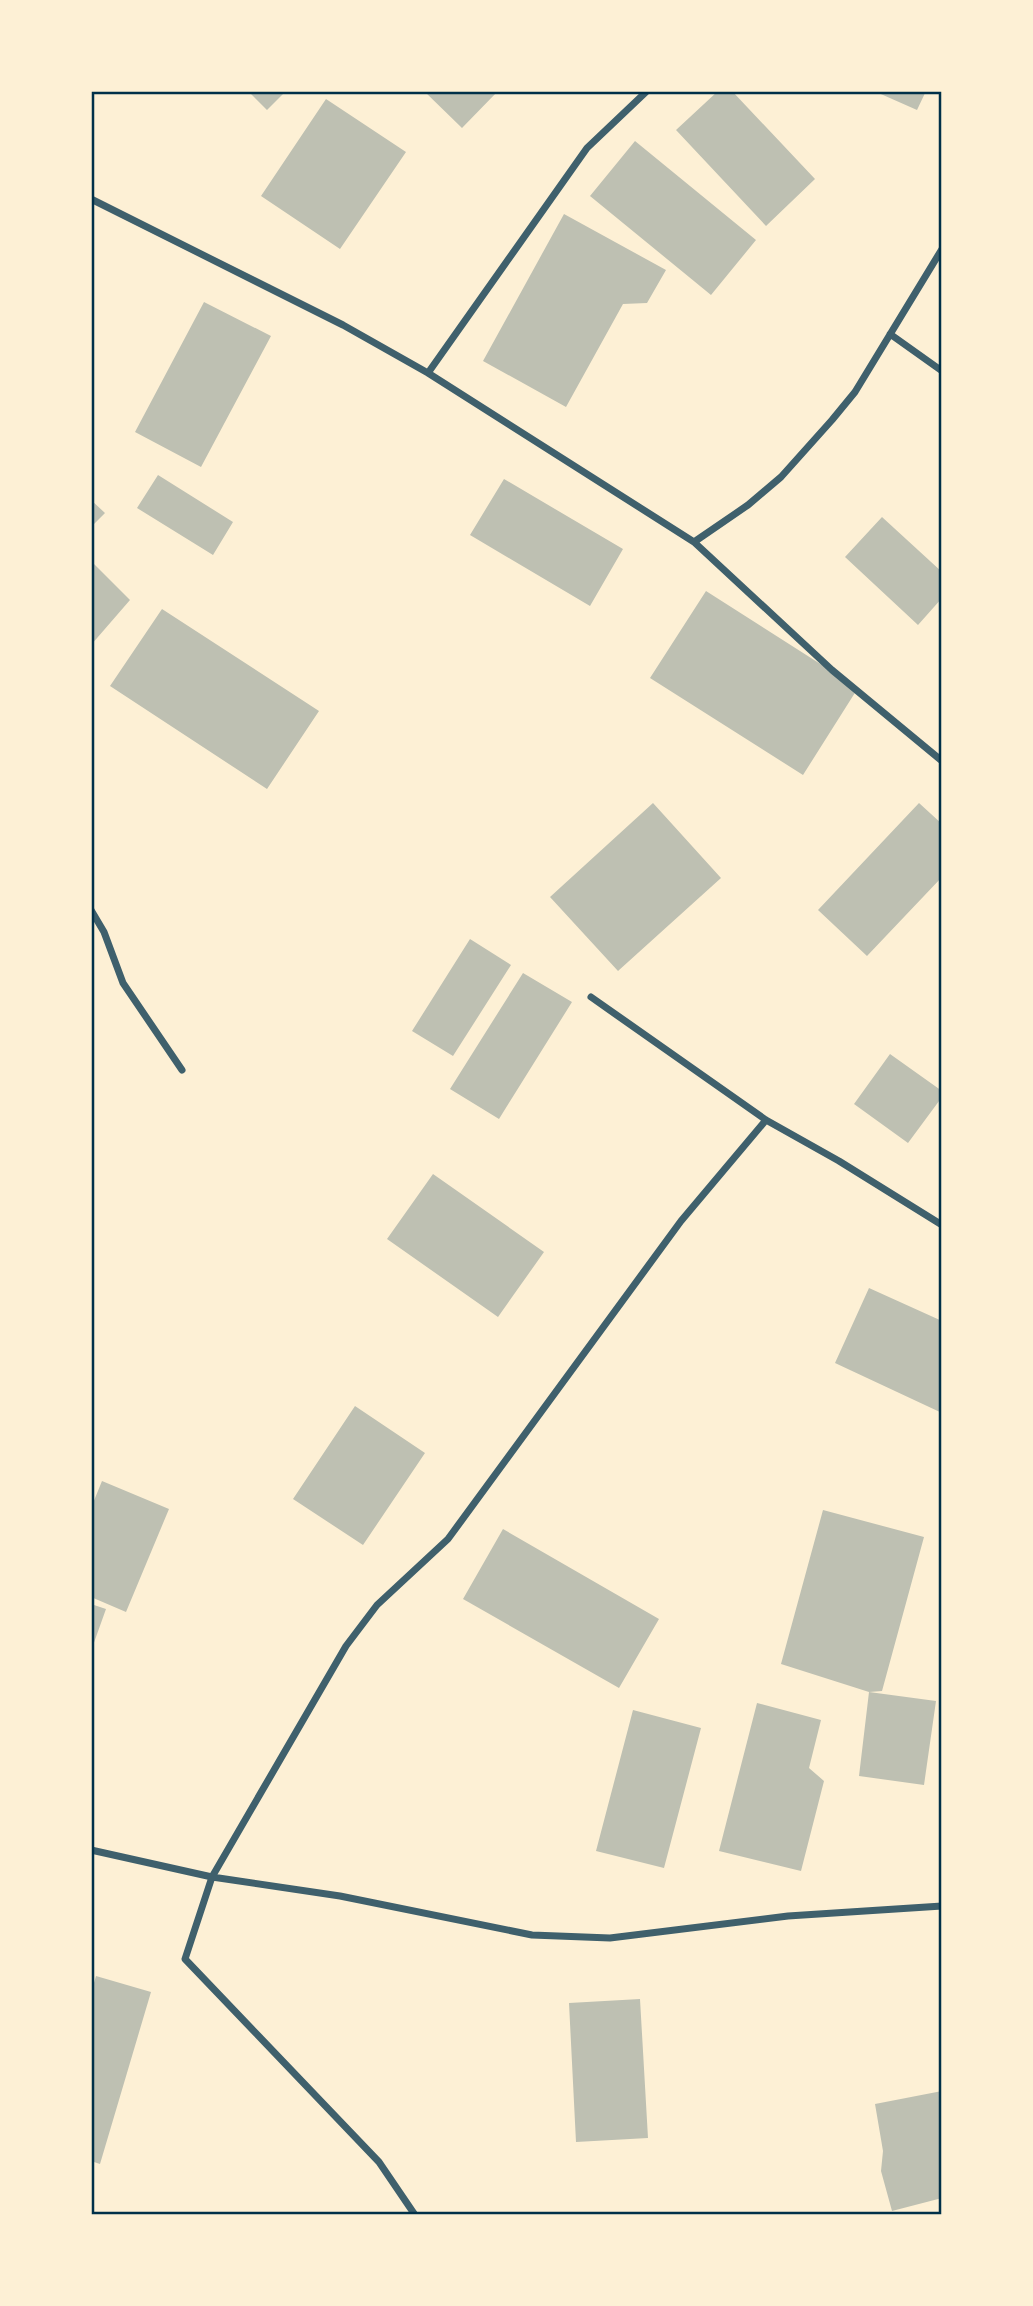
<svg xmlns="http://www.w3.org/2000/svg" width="1033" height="2306" font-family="'Sofia Sans Condensed',sans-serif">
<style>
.building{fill:#bec0b2}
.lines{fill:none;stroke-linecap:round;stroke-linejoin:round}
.minor{stroke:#3f606c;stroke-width:7}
.neatline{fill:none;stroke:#003049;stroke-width:2.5}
</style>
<rect width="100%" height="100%" fill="#fdf0d5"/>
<path class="building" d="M248,91H286L267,110Z
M424,91H498L462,128Z
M718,91H732L815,179L766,226L676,130Z
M874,91H926L917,110Z
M326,99L406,152L340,249L261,196Z
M635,141L756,240L711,295L590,196Z
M564,214L666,270L647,303L623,304L566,407L483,361Z
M204,302L271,336L201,467L135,432Z
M158,475L233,522L213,555L137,508Z
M504,479L623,549L590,606L470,535Z
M91,500L105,513L91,527Z
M882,517L942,572V598L918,625L845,557Z
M91,561L130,600L91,645Z
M706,591L858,688L803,775L650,678Z
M162,609L319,711L267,789L110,686Z
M653,803L721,878L618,971L550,897Z
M919,803L942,824V877L867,956L818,910Z
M470,939L511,965L453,1056L412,1031Z
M523,973L572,1002L499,1119L450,1089Z
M890,1054L942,1091V1097L908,1143L854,1104Z
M433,1174L544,1252L498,1317L387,1239Z
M869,1288L942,1321V1413L835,1363Z
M355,1406L425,1453L363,1545L293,1499Z
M102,1481L169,1509L126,1612L91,1597V1508Z
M823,1510L924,1537L882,1691L869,1692L781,1664Z
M503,1529L659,1619L619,1688L463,1599Z
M91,1604L106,1609L91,1651Z
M869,1692L936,1701L924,1785L859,1776Z
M757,1703L821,1720L809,1768L824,1781L801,1871L719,1851Z
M633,1710L701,1728L664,1868L596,1851Z
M96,1976L151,1992L100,2164L91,2161V1993Z
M640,1999L648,2138L576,2142L569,2003Z
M942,2091V2198L892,2211L881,2171L883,2151L875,2104Z"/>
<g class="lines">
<path class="minor" d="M91,199L343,325L428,373L694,542L748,505L781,477L832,420L855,392L942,249
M890,334L942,371
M428,373L587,148L647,91
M694,542L832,670L942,761
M91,910L104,932L123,983L182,1070
M591,997L766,1120L839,1161L942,1225
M91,1850L212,1877L340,1896L532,1935L610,1938L788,1916L942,1906
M415,2215L379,2162L185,1959L212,1877L346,1646L377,1605L448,1539L681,1221L766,1120"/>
</g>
<rect width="1033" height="2306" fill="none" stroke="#fdf0d5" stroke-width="186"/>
<rect x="93" y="93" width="847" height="2120" class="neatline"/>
</svg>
